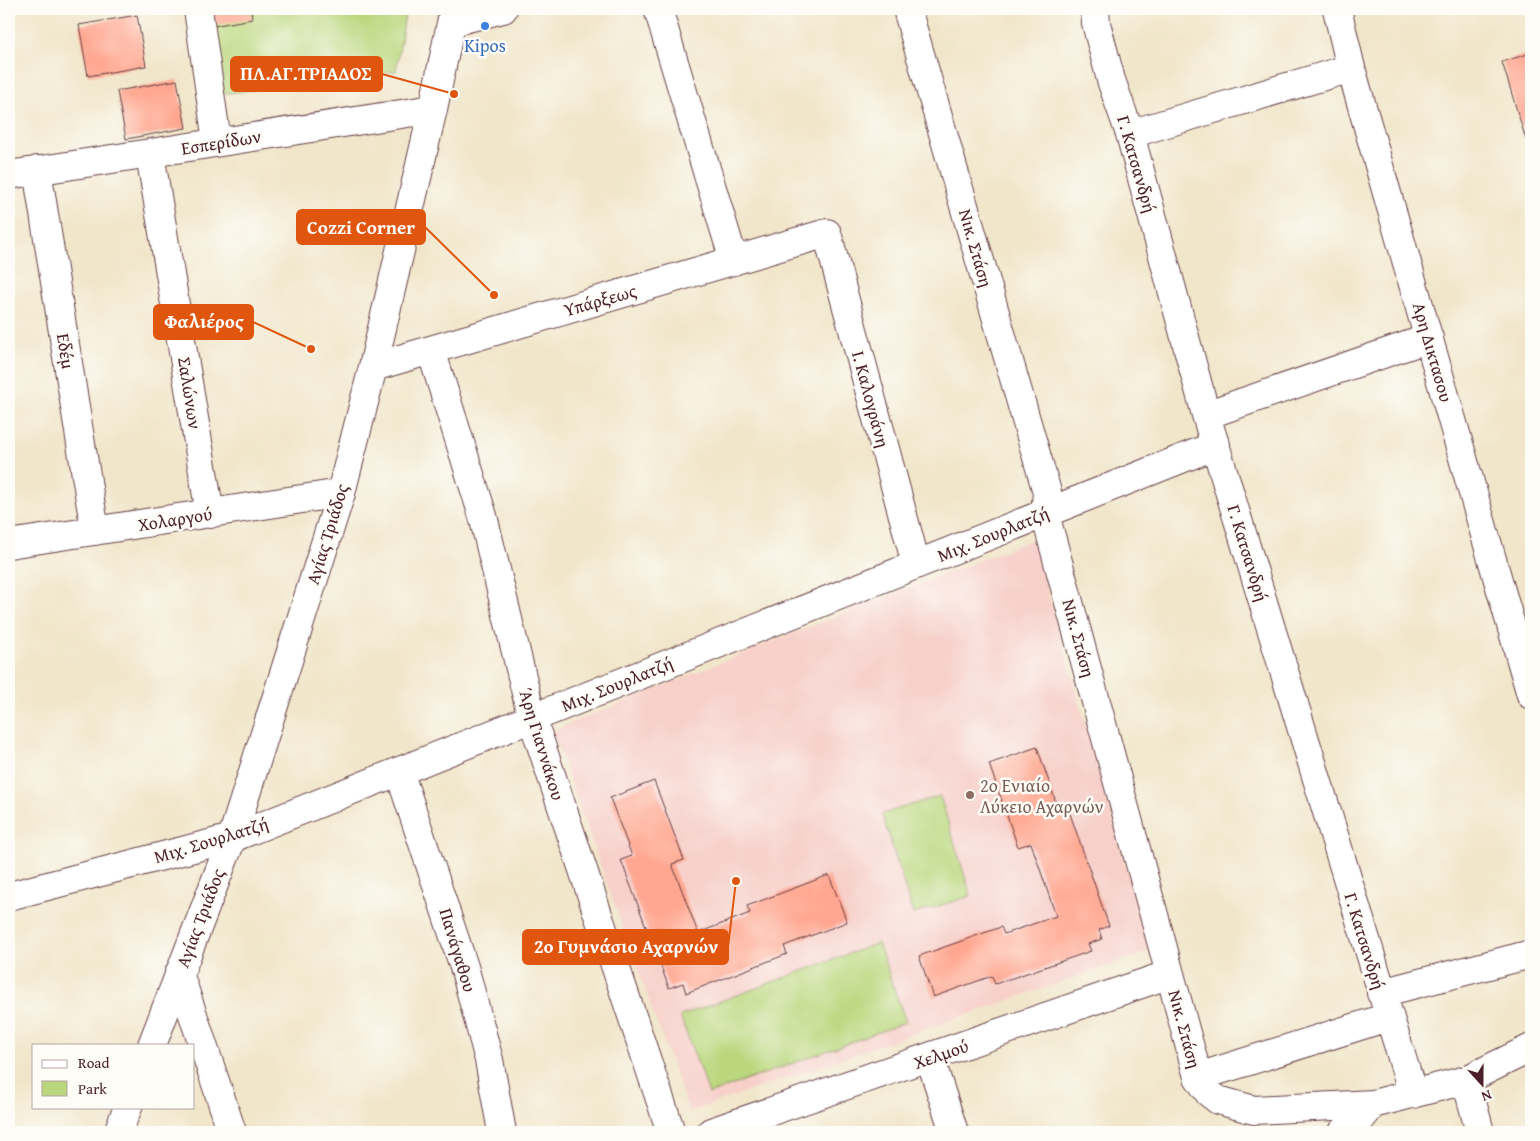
<svg xmlns="http://www.w3.org/2000/svg" width="1540" height="1141" font-family="'Gentium Book Plus',serif">
<style>
.built{fill:#f7d0ca}
.green{fill:#bad77d;stroke:#827b54}
.building{fill:#ffa791}
.lines{fill:none;stroke-linecap:round;stroke-linejoin:round}
.minor-casing{stroke:#633d43;stroke-width:30}
.tertiary-casing{stroke:#633d43;stroke-width:30}
.minor{stroke:#fff;stroke-width:28}
.tertiary{stroke:#fff;stroke-width:28}
.shop-dot{fill:#3f7fe0;stroke:#fdfcf7;stroke-width:2}
.education-dot{fill:#8d6e63;stroke:#fdfcf7;stroke-width:2}
.labels{text-anchor:middle;dominant-baseline:central;stroke-width:5;stroke-linejoin:round;paint-order:stroke}
.shop-label{font-size:18px;fill:#366cbe;stroke:#fdfcf7}
.street-label{font-size:18px;fill:#4a1f2b;stroke:#fdfcf7}
.education-label{font-size:18px;fill:#785e54;stroke:#fdfcf7;text-anchor:start}
.leader{fill:none;stroke:#e0560e;stroke-width:2}
.callout-dot{fill:#e0560e;stroke:#fdfcf7;stroke-width:2}
.callout{fill:#e0560e;stroke:#e0560e;stroke-width:2}
.callout-label{font-size:19px;text-anchor:middle;font-weight:bold;fill:#fff}
</style>
<rect width="100%" height="100%" fill="#fdfcf7"/>
<filter id="ink" filterUnits="userSpaceOnUse"><feTurbulence type="fractalNoise" baseFrequency=".02" numOctaves="2"/><feDisplacementMap in="SourceGraphic" scale="10" xChannelSelector="R" yChannelSelector="G"/><feConvolveMatrix kernelMatrix="1 2 1 2 8 2 1 2 1" color-interpolation-filters="sRGB"/></filter>
<filter id="wash" filterUnits="userSpaceOnUse"><feTurbulence type="fractalNoise" baseFrequency=".0096" numOctaves="4" result="noise"/><feDisplacementMap in="SourceGraphic" scale="20" xChannelSelector="R" yChannelSelector="G"/><feGaussianBlur stdDeviation="1.12" result="paint"/><feColorMatrix in="noise" values="0 0 0 0 0 0 0 0 0 0 0 0 0 0 0 0 0 1.4 0 .05"/><feComposite in="paint" operator="in"/></filter>
<g filter="url(#wash)">
<rect width="100%" height="100%" fill="#f1e6ca"/>
<path class="built" d="M1033,539L1150,951L689,1112L552,731L776,640Z"/>
<path class="green" d="M197,9H406L396,71L214,95Z
M940,796L971,896L913,914L882,814Z
M878,943L906,1022L709,1094L680,1016Z"/>
<g id="blocks">
<path class="building" d="M210,9H251L252,19L213,26Z
M137,15L146,66L88,76L79,25Z
M1531,53V156L1502,62Z
M177,80L186,128L126,139L117,91Z
M1037,747L1059,811L1068,808L1109,926L1099,930L1102,939L1088,944L1091,951L995,984L992,976L933,997L919,956L1001,927L1004,934L1056,916L1031,843L1018,847L989,764Z
M654,781L684,860L672,864L698,933L750,913L747,906L829,875L847,922L784,946L787,954L686,993L683,983L669,988L621,860L632,856L610,798Z"/>
</g>
</g>
<g filter="url(#ink)">
<use href="#blocks" fill-opacity="0" stroke="#633d43" stroke-width="1"/>
<g class="lines">
<g class="minor-casing">
<path id="minor" d="M198,9L217,142
M658,9L734,261
M907,9L1047,492L1045,514L1198,1077L1388,1017
M1095,9L1096,23L1111,80L1130,134L1206,415L1413,1094
M1337,9L1351,68L1531,695
M452,22L503,9
M1130,134L1351,68
M150,154L210,514
M37,170L95,531
M9,175L433,109
M431,350L483,516L532,718L671,1132
M373,367L827,233L916,564
M1206,415L1429,338
M9,544L341,493
M399,771L465,970L489,1060L502,1132
M9,896L232,838L1216,445
M179,973L232,1132
M1381,993L1531,954
M930,1058L954,1132
M1198,1077L1209,1093L1218,1100L1254,1110L1373,1104L1466,1080L1531,1048
M1466,1080L1480,1132
M711,1132L1170,974
M1343,1132L1361,1119L1373,1104"/>
</g>
<g class="tertiary-casing">
<path id="tertiary" d="M152,1045L232,838L341,493L373,367L433,109L454,9
M118,1132L128,1107"/>
</g>
<use href="#minor" class="minor"/>
<use href="#tertiary" class="tertiary"/>
</g>
</g>
<circle class="shop-dot" cx="485" cy="26" r="5"/>
<circle class="education-dot" cx="970" cy="795" r="5"/>
<g class="labels">
<g class="shop-label">
<text x="485" y="45">Kipos</text>
</g>
<g class="street-label">
<text transform="translate(221 142) rotate(-9)">Εσπερίδων</text>
<text transform="translate(1137 164) rotate(74)">Γ. Κατσανδρή</text>
<text transform="translate(976 248) rotate(74)">Νικ. Στάση</text>
<text transform="translate(600 300) rotate(-16)">Υπάρξεως</text>
<text transform="translate(66 351) rotate(81)">Εδέμ</text>
<text transform="translate(1433 352) rotate(74)">Αρη Δικτασου</text>
<text transform="translate(190 393) rotate(81)">Σαλώνων</text>
<text transform="translate(871 399) rotate(75)">Ι. Καλογράνη</text>
<text transform="translate(175 519) rotate(-9)">Χολαργού</text>
<text transform="translate(327 534) rotate(-73)">Αγίας Τριάδος</text>
<text transform="translate(993 534) rotate(-22)">Μιχ. Σουρλατζή</text>
<text transform="translate(1248 553) rotate(73)">Γ. Κατσανδρή</text>
<text transform="translate(1079 638) rotate(75)">Νικ. Στάση</text>
<text transform="translate(617 684) rotate(-22)">Μιχ. Σουρλατζή</text>
<text transform="translate(542 744) rotate(73)">Άρη Γιαννάκου</text>
<text transform="translate(211 840) rotate(-17)">Μιχ. Σουρλατζή</text>
<text transform="translate(200 918) rotate(-69)">Αγίας Τριάδος</text>
<text transform="translate(1365 941) rotate(73)">Γ. Κατσανδρή</text>
<text transform="translate(458 950) rotate(73)">Πανάγαθου</text>
<text transform="translate(1185 1029) rotate(75)">Νικ. Στάση</text>
<text transform="translate(941 1054) rotate(-19)">Χελμού</text>
</g>
<g class="education-label">
<text x="980" y="785">2ο Ενιαίο<tspan x="980" dy="21">Λύκειο Αχαρνών</tspan></text>
</g>
</g>
<path class="leader" d="M454 94L382 74M494 295L425 227M311 349L253 322M736 881L728 947"/>
<g class="callout-dot">
<circle cx="454" cy="94" r="5"/>
<circle cx="494" cy="295" r="5"/>
<circle cx="311" cy="349" r="5"/>
<circle cx="736" cy="881" r="5"/>
</g>
<g class="callout">
<rect x="231" y="57" width="151" height="34" rx="5"/>
<rect x="297" y="210" width="128" height="34" rx="5"/>
<rect x="154" y="305" width="99" height="34" rx="5"/>
<rect x="523" y="930" width="205" height="34" rx="5"/>
</g>
<g class="callout-label">
<text x="306" y="80">ΠΛ.ΑΓ.ΤΡΙΑΔΟΣ</text>
<text x="361" y="234">Cozzi Corner</text>
<text x="204" y="328">Φαλιέρος</text>
<text x="626" y="953">2ο Γυμνάσιο Αχαρνών</text>
</g>
<rect width="1540" height="1141" fill="none" stroke="#fdfcf7" stroke-width="30"/>
<rect x="32" y="1044" width="162" height="65" fill="#fdfcf7" stroke="#b5a4a5"/>
<rect x="42" y="1060" width="25" height="8" fill="#ffffff" stroke="#b5a4a5"/>
<text x="78" y="1068" font-size="15" fill="#4a1f2b">Road</text>
<rect x="42" y="1081" width="25" height="15" fill="#bad77d" stroke="#b5a4a5"/>
<text x="78" y="1094" font-size="15" fill="#4a1f2b">Park</text>
<g transform="translate(1482 1084) rotate(159)" stroke="#fdfcf7" stroke-width="4" paint-order="stroke">
<path d="M0-4L9 19L0 12L-9 19Z" fill="#4a1f2b"/>
<text y="-8" font-size="14" font-weight="bold" text-anchor="middle" fill="#4a1f2b">N</text>
</g>
</svg>
